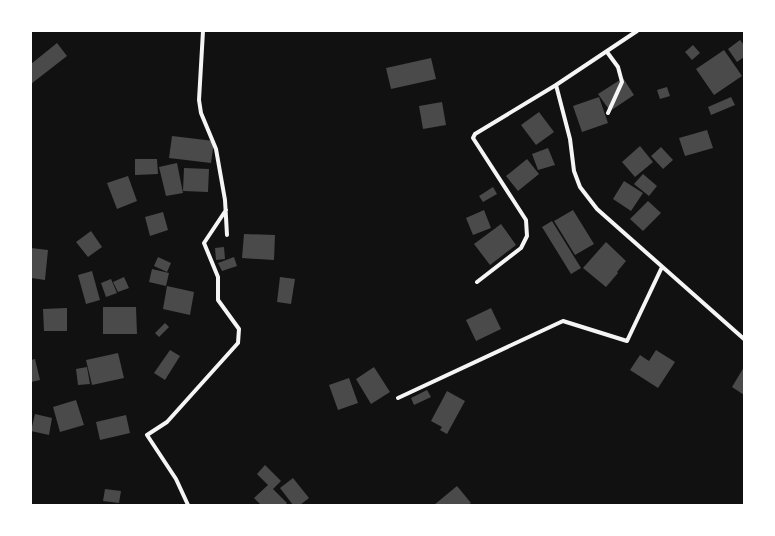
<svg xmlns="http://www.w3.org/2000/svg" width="775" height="536" font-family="Spectral,serif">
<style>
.building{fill:#4a4a4a}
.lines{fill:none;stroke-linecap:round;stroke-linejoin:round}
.minor{stroke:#f5f5f5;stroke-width:4}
</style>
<rect width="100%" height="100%" fill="#111"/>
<path class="building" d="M740,40L744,45V57L737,62L728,49Z
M57,43L67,56L31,84V64Z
M693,45L700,53L692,60L685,52Z
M724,50L742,76L714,95L696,69Z
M431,58L436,79L391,89L386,68Z
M623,78L634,95L610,111L598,94Z
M667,87L670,96L660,99L657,90Z
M599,97L608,123L582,132L573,106Z
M731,97L735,105L711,115L708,107Z
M442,102L446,125L423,129L419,106Z
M539,112L554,132L536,145L521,125Z
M707,130L713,148L685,156L679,138Z
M172,136L214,141L211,163L169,158Z
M640,146L653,162L635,177L622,162Z
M661,147L673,160L663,169L651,156Z
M548,148L555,165L538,170L532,154Z
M135,159H157L158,174L135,175Z
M527,159L539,174L518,191L506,176Z
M177,163L183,193L166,196L159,167Z
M184,168L209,169L208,192L183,191Z
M643,174L657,186L649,196L634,184Z
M128,176L137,201L117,209L107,183Z
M624,181L643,193L631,211L613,199Z
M493,187L497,194L483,202L479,196Z
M648,201L661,213L643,231L630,219Z
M484,210L491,228L473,235L466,218Z
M573,210L594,244L575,255L554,221Z
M163,212L168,230L150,236L145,217Z
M552,221L581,268L571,274L542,227Z
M501,224L516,245L490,265L474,244Z
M91,231L102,247L88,257L76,242Z
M244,234L275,235L274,260L242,258Z
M606,242L626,261L617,272L618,273L606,287L583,268Z
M224,247L225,259L216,260L215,248Z
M31,248L48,250L45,280L31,278Z
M158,257L171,263L167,272L154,266Z
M234,257L237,266L222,271L218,263Z
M152,269L169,273L166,286L149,282Z
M92,271L100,300L86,304L78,275Z
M124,277L129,288L118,292L113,282Z
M280,277L295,279L291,304L277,302Z
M111,279L117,293L106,297L101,283Z
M167,286L194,292L190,315L163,309Z
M103,307H136L137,334H103Z
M67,308V331H44L43,309Z
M491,308L501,329L476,341L466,320Z
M165,323L169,327L159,337L155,333Z
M170,350L180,356L165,380L154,373Z
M656,350L675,362L658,388L630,370L640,355L649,361Z
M118,353L124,378L92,385L86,360Z
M35,359L40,380L31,382V360Z
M87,367L90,384L78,385L76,369Z
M374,367L390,392L371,404L356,379Z
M744,367V395L732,387Z
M349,378L358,403L338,410L329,385Z
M427,390L431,397L414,405L411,398Z
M447,391L465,401L447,434L440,430L442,427L431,421Z
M76,400L84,425L60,432L53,407Z
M35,414L52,418L49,435L31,431Z
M126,415L130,433L100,440L96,422Z
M265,465L281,481L273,489L287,503L285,505H261L254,498L268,485L257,474Z
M293,478L309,498L300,505H293L280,488Z
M457,486L471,503L468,505H434Z
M105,489L121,491L119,503L103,501Z"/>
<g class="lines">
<path class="minor" d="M203,31L199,100L201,113L216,149L225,200L227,235
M607,52L618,67L622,82L608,113
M556,85L570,139L574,171L580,187L597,209L744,339
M477,282L521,248L527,236L526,220L473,138L475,134L556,85L637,31
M398,398L563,321L627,341L662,267
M188,505L176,479L147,435L167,422L238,343L239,329L218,300V277L204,243L226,210"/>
</g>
<rect width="775" height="536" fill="none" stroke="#ffffff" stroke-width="64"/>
</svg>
